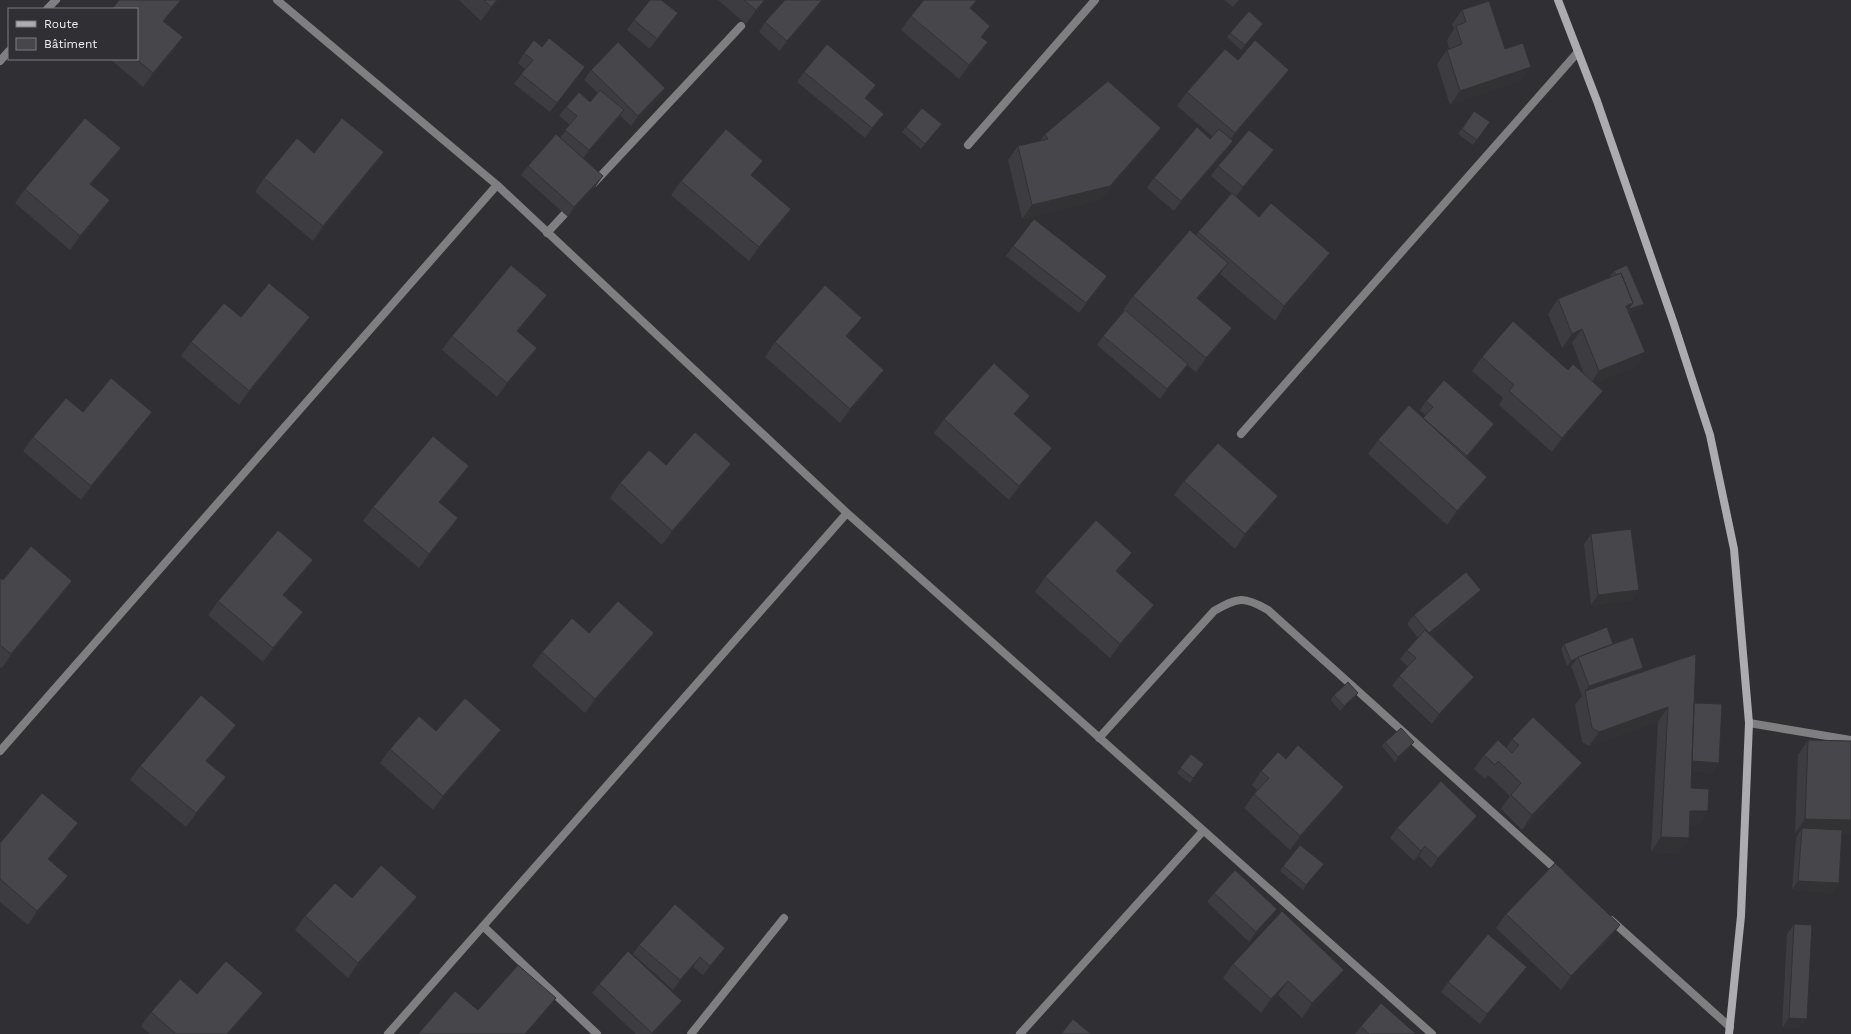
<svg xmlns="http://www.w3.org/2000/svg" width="1851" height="1034" font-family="'Work Sans',sans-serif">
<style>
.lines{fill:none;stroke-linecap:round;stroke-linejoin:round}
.lane{stroke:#7f7f81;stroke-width:8}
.street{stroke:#7f7f81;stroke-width:8}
.secondary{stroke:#acabb0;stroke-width:8}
.wall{fill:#3d3c40}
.shaded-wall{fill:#323134}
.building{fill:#47464b;stroke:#323134}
</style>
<rect width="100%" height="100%" fill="#302f34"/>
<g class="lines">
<path class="lane" d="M968,145L1095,0
M594,183L741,26
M547,233L571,207
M1241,434L1578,52"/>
<path class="street" d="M277,0L497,185L847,513L1432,1034
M47,9L56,0
M0,61L9,51
M1749,723L1851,740
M1099,738L1214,611C1238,597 1244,596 1268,610L1560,873
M0,751L497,185
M1611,920L1730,1027
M483,926L597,1034
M388,1034L847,513
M691,1034L784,918
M1020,1034L1203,831"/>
<path class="secondary" d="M1558,0L1597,101L1674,324L1710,435L1734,549L1749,723L1741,916L1729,1034"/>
</g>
<path class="wall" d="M119,0H183L164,22L183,37L173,52L143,87L110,59H137Z
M459,0H500L481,21Z
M718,0H767L746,24Z
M785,0H824L780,51L759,32L765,22Z
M924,0H978L971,9L982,37L988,42L978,57L959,79L901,30L911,16Z
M1224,0H1239L1233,7Z
M1462,10L1505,49L1521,81L1450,105L1437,64L1447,50L1449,49L1447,40L1454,29L1452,24Z
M678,13L671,23L650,49L627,30L634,20Z
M1260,29L1241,50L1227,37L1230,33Z
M542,47L578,77L550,112L514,84L525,69L518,63L524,53Z
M1238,60L1279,84L1231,140L1233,141L1226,151L1174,211L1147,188L1154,178L1210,139L1212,136L1177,106L1187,92Z
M591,70L665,88L659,98L631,126L620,115L617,120L583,159L596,186L568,217L521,175L528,166L560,138L570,125L559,116L566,107L590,102L598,93L584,80Z
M804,72L876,85L866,98L877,123L865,138L797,82Z
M1474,111L1490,122L1473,145L1458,134Z
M942,124L921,149L902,132L906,127Z
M1161,128L1151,142L1100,200L1022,219L1008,160L1018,146L1040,141L1045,134Z
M121,148L111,162L91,185L110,200L100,215L70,250L15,203L25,189Z
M1274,150L1267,160L1236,197L1320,268L1275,321L1220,274L1198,299L1232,328L1222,342L1196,372L1187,365L1182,373L1160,399L1097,345L1103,336L1124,311L1123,310L1133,296L1196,235L1231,193L1211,176L1218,166Z
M384,152L374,167L313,241L255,192L264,178L314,153Z
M752,176L791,209L781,224L749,261L671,195L681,181Z
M1013,246L1101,286L1079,313L1006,256Z
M1614,271L1644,304L1640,309L1629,313L1645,352L1635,367L1595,383L1593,405L1552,452L1499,405L1503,398L1472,371L1482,357L1568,370L1584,374L1572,343L1562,348L1548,314L1558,299L1611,277L1610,276Z
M537,309L518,332L537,348L527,362L497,397L442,350L452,336Z
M241,317H310L300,331L239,405L181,356L191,342Z
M852,332L847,338L874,385L840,423L765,357L775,342Z
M1426,401L1494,424L1488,433L1467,458L1487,477L1478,491L1447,525L1368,454L1378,440L1423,418L1426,416L1420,410Z
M1020,410L1016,415L1052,448L1042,462L1009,500L934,433L944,419Z
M83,412L142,426L81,500L23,451L33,437Z
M731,464L721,479L662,545L610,498L620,483L666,465Z
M459,480L440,503L458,518L448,532L419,568L363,521L373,507Z
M1184,481L1278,496L1268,510L1235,549L1174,495Z
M1591,534L1639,590L1632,600L1591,605L1584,544Z
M313,560L304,574L285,596L303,612L293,626L263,662L208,615L218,601Z
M1123,567L1118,573L1154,605L1144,620L1110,658L1035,592L1045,577Z
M0,578L3,580L72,581L62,595L2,668L0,667Z
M1474,600L1431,635L1474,677L1467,686L1432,724L1392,686L1399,676L1408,667L1400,659L1407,650L1418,638L1407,624L1414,615Z
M589,633H654L644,647L585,713L532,666L542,652Z
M1564,644H1612L1643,668L1639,673L1694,703L1719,763L1712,773L1691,771V788L1708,811L1698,826L1690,825L1689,838L1679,853L1651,852L1658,722L1589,746L1582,742L1575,705L1582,696L1571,666L1574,663L1567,666L1561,649Z
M1358,693L1354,698L1340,711L1331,700L1334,695Z
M236,725L226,739L207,762L226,777L216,792L186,827L130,780L140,766Z
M436,731L491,744L433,810L380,763L390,749Z
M1512,739L1582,763L1572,777L1522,830L1501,809L1510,796L1488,775L1485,779L1474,769L1484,755L1506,748Z
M1808,740L1851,741V835H1842L1839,883L1832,893L1792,890L1796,838L1799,833H1795L1798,755Z
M1385,742L1410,747L1395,762L1382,746Z
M1191,754L1204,764L1190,783L1177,773Z
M1261,771L1344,787L1334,801L1290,850L1244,808L1254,794L1257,790L1252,785Z
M1477,816L1471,826L1431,868L1419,856L1414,861L1390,838L1397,828Z
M68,838L49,860L68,876L58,890L28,925L0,902V843Z
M1324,864L1303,890L1280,871L1283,866Z
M1214,893L1277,909L1270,919L1249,942L1207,902Z
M417,897L407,911L348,978L295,930L305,916L352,898Z
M1506,914L1610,939L1561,990L1496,928Z
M1794,924L1800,1028H1782L1787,934Z
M639,945L718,958L703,975L693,967L673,990L633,954Z
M1233,964L1334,984L1302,1018L1278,995L1261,1013L1223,978Z
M1527,967L1520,976L1480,1024L1441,992L1448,982Z
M599,984L675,1010L654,1034H636L592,993Z
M197,994L253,1007L229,1034H150L141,1026L151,1012Z
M1361,1026L1416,1034H1355Z"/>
<path class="shaded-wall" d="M181,0H183L153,35L163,21Z
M497,0H500L481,21L491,7Z
M765,0H767L746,24L756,10Z
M822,0H824L780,51L787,41Z
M977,0H978L974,6L960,23L970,8Z
M678,13L671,23L650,49L657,39Z
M1263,24L1260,29L1241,50L1245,45Z
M183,37L173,52L143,87L153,73Z
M988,42L978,57L959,79L969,65Z
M585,67L578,77L550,112Z
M1531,67L1521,81L1450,105L1460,91Z
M1289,70L1279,84L1225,147L1235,133Z
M876,85L869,95L858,107L865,98Z
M665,88L659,98L631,126L638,116Z
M624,110L617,120L582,160L589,150Z
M884,114L877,123L865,138L872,128Z
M1161,128L1151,142L1100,200L1022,219L1032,205Z
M1233,141L1226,151L1174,211L1181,201Z
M121,148L111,162L80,198L90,184Z
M1274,150L1267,160L1236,197L1243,187Z
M384,152L374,167L313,241L323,226Z
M763,161L753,175L741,189L751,175Z
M603,176L596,186L568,217L574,207Z
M110,200L100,215L70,250L80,236Z
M791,209L781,224L749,261L759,247Z
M1330,253L1320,268L1275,321L1284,306Z
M1228,263L1218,277L1187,312L1197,298Z
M1107,276L1101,286L1079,313L1086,303Z
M547,295L537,309L507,345L517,331Z
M1633,303L1623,317L1626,306Z
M1644,304L1640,309L1627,314L1630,309Z
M310,317L300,331L239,405L249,391Z
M862,318L852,332L836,351L846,336Z
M1232,328L1222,342L1196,372L1206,358Z
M1582,329L1572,343L1562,348L1572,334Z
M537,348L527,362L497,397L507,383Z
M1645,352L1635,367L1589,386L1599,371Z
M1188,364L1182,373L1160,399L1167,389Z
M884,370L874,385L840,423L850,409Z
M1603,391L1593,405L1552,452L1562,438Z
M1030,396L1020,410L1004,428L1014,414Z
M152,412L142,426L81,500L91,486Z
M1494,424L1488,433L1460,466L1467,456Z
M1052,448L1042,462L1009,500L1019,486Z
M731,464L721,479L662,545L672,531Z
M469,466L459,480L429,516L439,502Z
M1487,477L1478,491L1447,525L1457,511Z
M1278,496L1268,510L1235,549L1245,534Z
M458,518L448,532L419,568L429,554Z
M1132,553L1123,567L1106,586L1116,571Z
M313,560L304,574L273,610L283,595Z
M72,581L62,595L2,668L11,654Z
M1481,590L1474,600L1422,642L1429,633Z
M1639,590L1632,600L1591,605L1598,595Z
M1154,605L1144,620L1110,658L1120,644Z
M303,612L293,626L263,662L273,648Z
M654,633L644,647L585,713L595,699Z
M1577,658L1574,663L1567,666L1571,661Z
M1643,668L1636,677L1585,691L1589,686Z
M1474,677L1467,686L1432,724L1439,714Z
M1358,693L1354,698L1340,711L1344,706Z
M1668,707L1658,722L1589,746L1599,732Z
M236,725L226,739L196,775L206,761Z
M501,730L491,744L433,810L443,796Z
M1414,742L1410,747L1395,762L1398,757Z
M1691,761L1719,763L1712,773L1684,771Z
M1582,763L1572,777L1522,830L1532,815Z
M226,777L216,792L186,827L196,813Z
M1344,787L1334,801L1290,850L1300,836Z
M1690,811H1708L1698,826L1680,825Z
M1477,816L1471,826L1431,868L1438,858Z
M1805,819L1851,820V835L1802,834V828L1799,833H1795Z
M78,823L68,838L38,873L48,859Z
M1661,837L1689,838L1679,853L1651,852Z
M1425,846L1419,856L1414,861L1421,851Z
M1324,864L1320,869L1303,890L1306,885Z
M68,876L58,890L28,925L37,911Z
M1798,881L1839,883L1832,893L1792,890Z
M417,897L407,911L348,978L358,963Z
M1277,909L1270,919L1249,942L1256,932Z
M1620,925L1610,939L1561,990L1571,976Z
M725,948L718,958L703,975L710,966Z
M700,957L693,967L673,990L680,980Z
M1527,967L1520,976L1480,1024L1487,1014Z
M1344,970L1334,984L1302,1018L1312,1003Z
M1288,981L1278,995L1261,1013L1271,999Z
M263,993L253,1007L229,1034H227Z
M556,998L546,1013L528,1034H525Z
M682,1001L675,1010L654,1034H652Z
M1789,1018L1807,1019L1800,1028H1782Z"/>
<path class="building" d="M119,0H181L163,21L183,37L153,73L136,59H137V9H112Z
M484,0H497L491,7Z
M650,0H661L678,13L657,39L634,20Z
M744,0H765L756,10Z
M785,0H822L787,41L765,22Z
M924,0H977L970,8L990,26L981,37L988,42L969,65L911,16Z
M1489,1L1505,49L1523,43L1531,67L1460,91L1447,50L1462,44L1456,26L1466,22L1462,10Z
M1249,11L1263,24L1245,45L1230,33Z
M549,38L585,67L557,103L521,74L533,60L524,53L534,40L542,47Z
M1255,40L1289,70L1235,133L1187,92L1225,49L1238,60Z
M618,42L665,88L638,116L591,70Z
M827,44L876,85L865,98L884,114L872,128L804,72Z
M1108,81L1161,128L1110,186L1032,205L1018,146L1048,139L1045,134Z
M600,90L624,110L589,150L565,130L577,116L566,107L579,92L590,102Z
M922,108L942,124L925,144L906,127Z
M1474,111L1490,122L1477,140L1462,129Z
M85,118L121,148L90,184L110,200L80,236L25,189Z
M342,118L384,152L323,226L264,178L297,138L314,153Z
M1197,127L1210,139L1219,129L1233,141L1181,201L1154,178Z
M726,129L763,161L751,175L791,209L759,247L681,181Z
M1249,130L1274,150L1243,187L1218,166Z
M556,134L603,176L574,207L528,166Z
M1232,193L1259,217L1271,203L1330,253L1284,306L1198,232Z
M1034,219L1107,276L1086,303L1013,246Z
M1190,230L1228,263L1197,298L1232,328L1206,358L1133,296Z
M511,265L547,295L517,331L537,348L507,383L452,336Z
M1627,265L1644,304L1630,309L1629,308L1633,303L1621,273L1616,275L1614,271Z
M1621,273L1633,303L1626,306L1645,352L1599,371L1582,329L1572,334L1558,299Z
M269,283L310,317L249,391L191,342L224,303L241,317Z
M825,285L862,318L846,336L884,370L850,409L775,342Z
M1125,310L1188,364L1167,389L1103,336Z
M1513,321L1568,370L1573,364L1603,391L1562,438L1509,391L1514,385L1482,357Z
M994,363L1030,396L1014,414L1052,448L1019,486L944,419Z
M111,378L152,412L91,486L33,437L66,398L83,412Z
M1444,380L1494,424L1467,456L1423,418L1433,407L1426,401Z
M1409,405L1487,477L1457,511L1378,440Z
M695,432L731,464L672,531L620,483L649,450L666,465Z
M433,436L469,466L439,502L458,518L429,554L373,507Z
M1218,443L1278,496L1245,534L1184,481Z
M1096,520L1132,553L1116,571L1154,605L1120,644L1045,577Z
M1631,529L1639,590L1598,595L1591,534Z
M278,530L313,560L283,595L303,612L273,648L218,601Z
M31,546L72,581L11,654L0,645V578L3,580Z
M1466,572L1481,590L1429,633L1414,615Z
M618,601L654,633L595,699L542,652L572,618L589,633Z
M1607,627L1613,644L1578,657L1577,658L1571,661L1564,644Z
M1425,630L1474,677L1439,714L1399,676L1416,658L1407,650Z
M1633,637L1643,668L1589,686L1578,657Z
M1696,654L1691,788L1709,789L1708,811H1690L1689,838L1661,837L1668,707L1599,732L1592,728L1585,691Z
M1348,682L1358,693L1344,706L1334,695Z
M201,695L236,725L206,761L226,777L196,813L140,766Z
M465,698L501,730L443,796L390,749L419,716L436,731Z
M1694,703L1722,704L1719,763L1692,761Z
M1533,717L1582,763L1532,815L1511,795L1521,783L1498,761L1495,765L1484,755L1498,740L1512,753L1519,745L1512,739Z
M1401,728L1414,742L1398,757L1385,742Z
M1808,740L1851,741V820L1805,819Z
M1298,745L1344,787L1300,836L1254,794L1269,778L1261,771L1278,752L1286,759Z
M1191,754L1204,764L1193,778L1180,768Z
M1441,781L1477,816L1438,858L1425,846L1421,851L1397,828Z
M42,793L78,823L48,859L68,876L37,911L0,879V843Z
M1802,828L1842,830L1839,883L1798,881Z
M1300,845L1324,864L1306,885L1283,866Z
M1555,863L1620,925L1571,976L1506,914Z
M381,865L417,897L358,963L305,916L335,883L352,898Z
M1235,870L1277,909L1256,932L1214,893Z
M675,904L725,948L710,966L700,957L680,980L639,945Z
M1282,911L1344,970L1312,1003L1288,981L1271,999L1233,964Z
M1794,924L1812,925L1807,1019L1789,1018Z
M1488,934L1527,967L1487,1014L1448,982Z
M628,951L682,1001L652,1033L599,984Z
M226,961L263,993L227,1034H176L151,1012L180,979L197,994Z
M518,965L556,998L525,1034H418L455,991L478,1010Z
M1381,1003L1416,1034H1369L1361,1026Z
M1073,1019L1091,1034H1061Z"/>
<rect x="8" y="8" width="130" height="52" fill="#302f34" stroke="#7d7c81"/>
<rect x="16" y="21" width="20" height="6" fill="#acabb0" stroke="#7d7c81"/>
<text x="44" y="28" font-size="12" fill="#f1f0f4">Route</text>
<rect x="16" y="38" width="20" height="12" fill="#47464b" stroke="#7d7c81"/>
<text x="44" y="48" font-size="12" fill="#f1f0f4">Bâtiment</text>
</svg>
